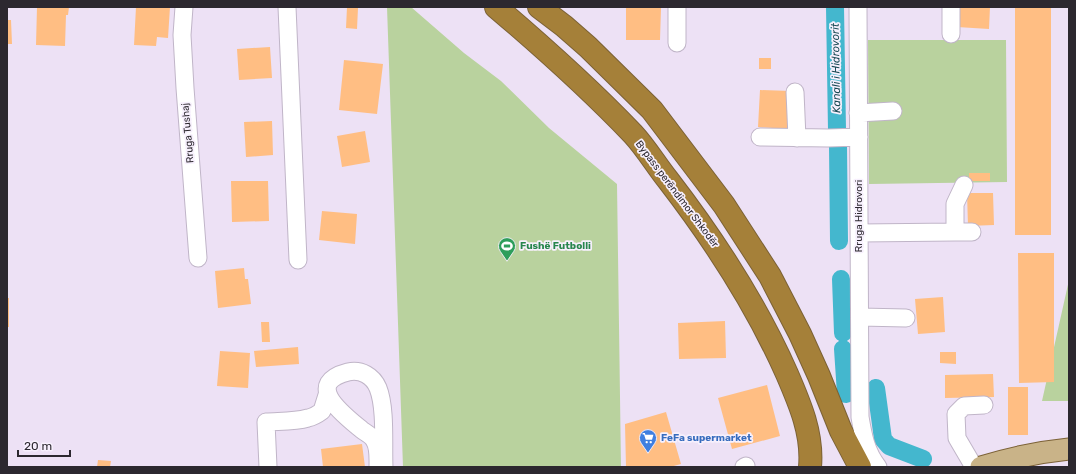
<svg xmlns="http://www.w3.org/2000/svg" width="1076" height="474" font-family="Rubik,sans-serif">
<style>
.green{fill:#b9d29e}
.lines{fill:none;stroke-linecap:round;stroke-linejoin:round}
.canal{stroke:#44b7ce;stroke-width:18}
.building{fill:#ffbe83}
.minor-casing{stroke:#c0b5c8;stroke-width:19}
.major-casing{stroke:#7b6136;stroke-width:23}
.highway-casing{stroke:#7b6136;stroke-width:24}
.minor{stroke:#fff;stroke-width:17}
.major{stroke:#c9b388;stroke-width:21}
.highway{stroke:#a58039;stroke-width:22}
.labels{text-anchor:middle;dominant-baseline:central;stroke-width:3.5;stroke-linejoin:round;paint-order:stroke}
.street-label{font-size:10px;fill:#2c282f;stroke:#f7f0fd}
.leisure-label{font-size:10px;font-weight:bold;fill:#27864d;stroke:#f7f0fd;text-anchor:start}
.shop-label{font-size:10px;font-weight:bold;fill:#366cbe;stroke:#f7f0fd;text-anchor:start}
.water-label{font-size:11px;font-style:italic;fill:#194a54;stroke:#f7f0fd}
</style>
<rect width="100%" height="100%" fill="#ede1f5"/>
<path class="green" d="M387,7H411L464,53L501,81L549,128L617,184L621,467H403Z
M868,40H1006L1007,182L869,184Z
M1069,280V401H1042Z"/>
<g class="lines">
<path class="canal" d="M835,7L837,130
M838,145L839,241
M841,279L843,333
M843,349L846,394
M876,388L883,439L889,446L923,459"/>
</g>
<path class="building" d="M37,7H69L68,15H66L65,46L36,45Z
M136,7H170L168,38L157,37L156,46L134,45Z
M347,7L358,8L357,29L346,28Z
M626,7L661,8L660,40H626Z
M958,7H990L989,29L957,27Z
M1015,7H1051V235H1015Z
M7,20H11L12,44H7Z
M270,47L272,78L239,80L237,49Z
M759,58H771V69H759Z
M344,60L383,64L377,114L339,110Z
M760,90L791,91L788,129L758,127Z
M272,121L273,155L246,157L244,122Z
M365,131L370,162L342,167L337,136Z
M969,173H990V181H969Z
M231,181H268L269,221L232,222Z
M967,193H993L994,225L968,226Z
M322,211L357,214L355,244L319,240Z
M1018,253H1054V382L1019,383Z
M244,268L245,279H248L251,304L218,308L215,271Z
M943,297L945,332L918,334L915,299Z
M7,298H9V327H7Z
M725,321L726,358L679,359L678,323Z
M261,322H269L270,342H262Z
M298,347L299,364L256,367L254,351Z
M220,351L250,353L248,388L217,386Z
M940,352H956V364L940,363Z
M993,374L994,397L945,398V375Z
M767,385L780,436L732,449L718,398Z
M1008,387H1028V435H1008Z
M666,412L681,464L670,467H626L625,424Z
M362,444L365,467H323L321,449Z
M98,460L111,461L110,467H97Z"/>
<g class="lines">
<g class="minor-casing">
<path id="minor" d="M184,7L182,35L185,88L198,258
M287,7L298,260
M677,7V43
M858,7L860,417C863,435 866,452 878,467
M951,34V7
M795,92L797,138
M858,113L893,111
M760,137L828,138L859,137
M955,232H972
M860,233L955,232V204L964,185
M860,317L906,318
M268,467L266,422C280,421 294,422 308,418C313,417 318,414 322,411L327,395
M378,467C378,459 379,447 374,440C372,436 366,433 362,430C344,415 302,384 348,372C361,369 373,376 378,388C386,408 383,445 384,467
M744,467L746,466
M974,467L957,438L956,414L964,406L984,405"/>
</g>
<g class="major-casing">
<path id="major" d="M981,467C1010,458 1039,452 1069,449"/>
</g>
<g class="highway-casing">
<path id="highway" d="M496,7C543,47 590,89 633,134C646,148 656,165 668,180C715,241 756,304 787,374C800,404 813,434 810,467
M539,7L564,26L588,47L652,110L724,205L770,276L800,334L819,376L841,431L860,467"/>
</g>
<use href="#minor" class="minor"/>
<use href="#major" class="major"/>
<use href="#highway" class="highway"/>
</g>
<defs>
<g id="stadium-pin" transform="scale(0.9)"><path d="M0 17L-7.5 6A9.5 9.5 0 1 1 7.5 6Z" fill="#2e9e5b" stroke="#f7f0fd"/><path d="M0-5a6.5 5 0 1 0 0 10a6.5 5 0 1 0 0-10ZM-3.5-1.8h7v3.6h-7Z" fill="#fff"/></g>
<g id="supermarket-pin" transform="scale(0.9)"><path d="M0 17L-7.5 6A9.5 9.5 0 1 1 7.5 6Z" fill="#3f7fe0" stroke="#f7f0fd"/><path d="M-6-5.5h2.5l.6 2H6L4.5 2H-2.5L-4.4-4H-6ZM-1.5 3.2a1.3 1.3 0 1 0 .1 0ZM3 3.2a1.3 1.3 0 1 0 .1 0Z" fill="#fff"/></g>
</defs>
<g fill-rule="evenodd">
<use href="#stadium-pin" x="507" y="246"/>
<use href="#supermarket-pin" x="648" y="438"/>
</g>
<g class="labels">
<g class="street-label">
<text transform="translate(188 133) rotate(-95)">Rruga Tushaj</text>
<text transform="translate(677 194) rotate(53)">Bypass perëndimor Shkodër</text>
<text transform="translate(859 216) rotate(-90)">Rruga Hidrovori</text>
</g>
<g class="leisure-label">
<text x="520" y="246">Fushë Futbolli</text>
</g>
<g class="shop-label">
<text x="661" y="438">FeFa supermarket</text>
</g>
<g class="water-label">
<text transform="translate(836 68) rotate(-91)">Kanali i Hidrovorit</text>
</g>
</g>
<rect width="1076" height="474" fill="none" stroke="#2c282f" stroke-width="16"/>
<path d="M18 450v6h52v-6" fill="none" stroke="#2c282f" stroke-width="2"/>
<text x="24" y="450" font-size="12" fill="#2c282f" stroke="#f7f0fd" stroke-width="3" paint-order="stroke">20 m</text>
</svg>
